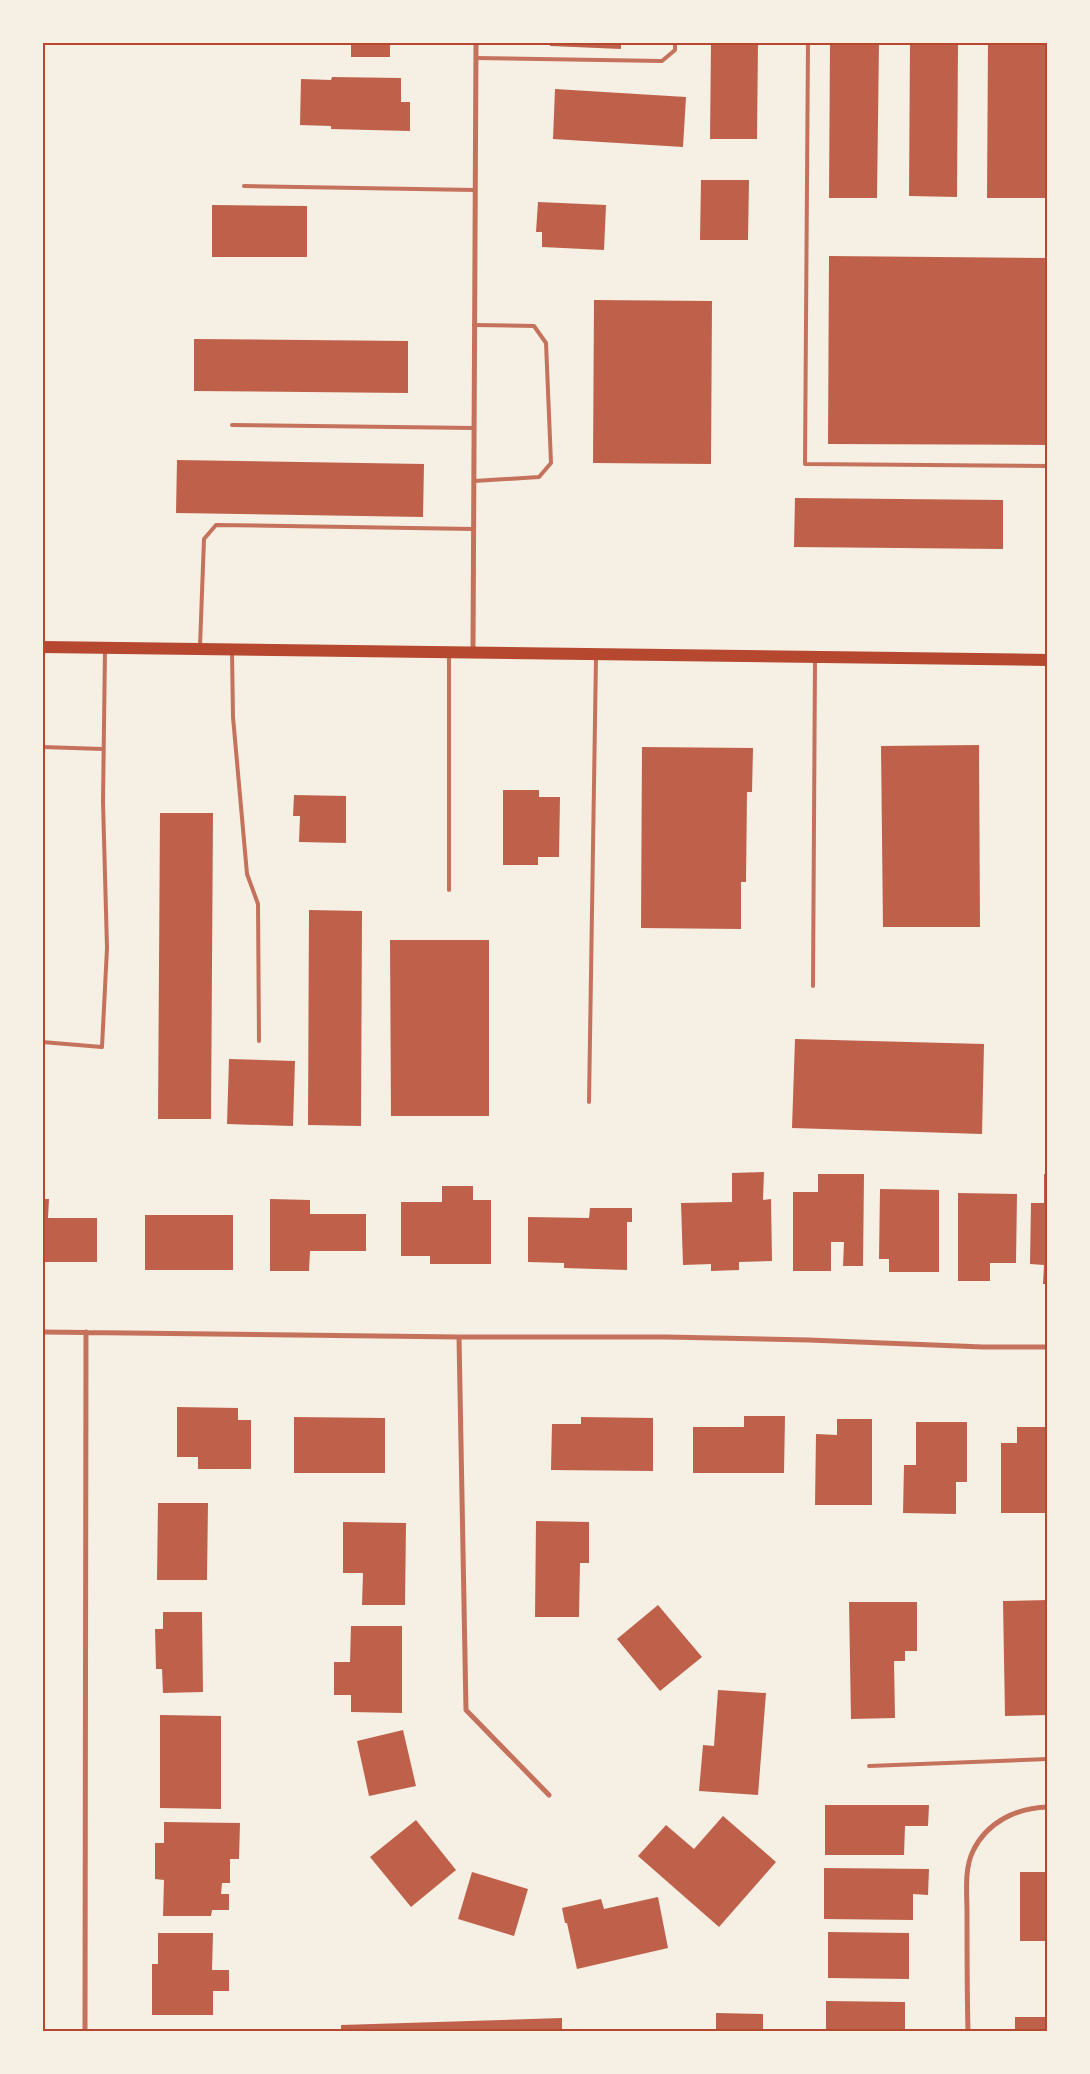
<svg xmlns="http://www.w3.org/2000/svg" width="1090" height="2074" font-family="Helvetica,sans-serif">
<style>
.building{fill:#bf614a}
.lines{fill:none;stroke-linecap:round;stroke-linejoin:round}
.service{stroke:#c5725c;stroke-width:4}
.minor{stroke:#c5725c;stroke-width:5}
.primary{stroke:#b5482f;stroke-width:12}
.neatline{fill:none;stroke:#b5482f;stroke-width:2}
</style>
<rect width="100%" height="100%" fill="#f6efe4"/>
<path class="building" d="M351,42H390V57H351Z
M550,42H621V49L550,46Z
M711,42H758L757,139H710Z
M830,42H879L877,198H829Z
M910,42H958L957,197L909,196Z
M988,42H1048V198H987Z
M332,77L401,78V102H410V131L331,129V126L300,125L301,79L331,80Z
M555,89L686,97L683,147L553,139Z
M701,180H749L748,240H700Z
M538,202L606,205L604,250L542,247V232H536Z
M212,205L307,206V257H212Z
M829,256L1048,258V445L828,444Z
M594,300L712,301L711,464L593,463Z
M194,339L408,341V393L194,391Z
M177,460L424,464L423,517L176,513Z
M795,498L1003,500V549L794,547Z
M979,745L980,927H883L881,746Z
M642,747L753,748L752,792H747L746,882H741V929L641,928Z
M503,790H539V797H560L559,857H538V865H503Z
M294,795L346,796V843L299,842L300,816H293Z
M160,813H213L211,1119H158Z
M309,910L362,911L361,1126L308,1125Z
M390,940H489V1116H391Z
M795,1039L984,1044L982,1134L792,1128Z
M229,1059L295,1061L293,1126L227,1124Z
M764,1172L763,1200L771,1199L772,1261L739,1262V1270L711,1271V1264L683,1265L681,1203L732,1202V1173Z
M818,1174H864L863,1266H843L844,1242H831V1271H793V1192H818Z
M1044,1174H1048V1284H1043L1044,1265L1030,1264L1031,1203H1044Z
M442,1186H473V1200H491V1264H430V1256H401V1202H442Z
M880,1189L939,1190V1272H889V1259H879Z
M958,1193L1017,1194L1016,1263H990V1281H958Z
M42,1199H49L48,1218H97V1262H42Z
M270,1199L310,1200V1214H366V1251H310L309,1271H270Z
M590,1208H632V1222H627V1270L564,1268V1263L528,1262V1217L589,1218Z
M145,1215H233V1270H145Z
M177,1407L238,1408V1420H251V1469H198V1457H177Z
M744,1416H785L784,1473H693V1427H744Z
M294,1417L385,1418V1473H294Z
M581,1417L653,1418V1471L551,1470L552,1424H581Z
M837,1419H872V1505H815L816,1434L837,1435Z
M916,1422H967V1482H956V1514L903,1513L904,1465H916Z
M1017,1427H1048V1513H1001V1443H1017Z
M158,1503H208L207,1580H157Z
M536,1521L589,1522V1563H580L579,1617H535Z
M343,1522L406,1523L405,1605H362L363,1573H343Z
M1048,1600V1715L1005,1716L1003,1601Z
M849,1602H917V1651H905V1661H894L895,1718L851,1719Z
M658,1605L702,1657L660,1691L617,1639Z
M163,1612H202L203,1692L163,1693L162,1669H156L155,1629H163Z
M351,1626H402V1713L351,1712V1695H334V1662H350Z
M718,1690L766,1693L758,1795L699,1791L703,1745L714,1746Z
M160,1715L221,1716V1809L160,1808Z
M403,1730L416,1786L369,1796L357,1741Z
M825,1805H929L928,1826H905L904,1855H825Z
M723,1816L776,1862L719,1927L638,1856L666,1825L694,1849Z
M416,1820L456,1870L411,1907L370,1857Z
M164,1822L240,1823L239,1859H230V1883H222L221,1894H229V1910H212L211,1916H163L164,1880L155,1879V1843H164Z
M824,1868L929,1869L928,1895L913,1894V1920L824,1919Z
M472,1872L528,1889L514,1936L458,1919Z
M1020,1872H1048V1941H1020Z
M658,1897L668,1948L577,1969L567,1923H565L562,1908L601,1899L604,1909Z
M828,1932L909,1933V1979L828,1978Z
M158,1933H213L212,1970H229V1991H213V2015H152V1964H158Z
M826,2001L905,2002V2032H826Z
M716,2013L763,2014V2032H716Z
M1015,2017H1048V2032H1015Z
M562,2018V2032H341V2025Z"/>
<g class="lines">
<path class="service" d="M808,42L805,464L1048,466
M476,58L662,61L675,50V42
M244,186L475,190
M232,425L474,428
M474,481L539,477L551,463L546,343L534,326L474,325
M200,646L204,539L216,525L474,529
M232,652L233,717L247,874L258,904L259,1041
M449,655V890
M42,747L103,749
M813,986L815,659
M42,1042L102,1047L107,948L103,802L105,649
M589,1102L596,657
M869,1766L1048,1759"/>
<path class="minor" d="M473,652L476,42
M42,1332L459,1337H666L809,1340L983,1347H1048
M459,1337L466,1710L549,1795
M85,2032L86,1332
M968,2032C967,1992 967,1952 967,1912C967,1894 964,1869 973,1851C987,1822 1016,1808 1048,1807"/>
<path class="primary" d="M42,647L1048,660"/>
</g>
<rect width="1090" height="2074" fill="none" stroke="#f6efe4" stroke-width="88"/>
<rect x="44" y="44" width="1002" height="1986" class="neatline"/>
</svg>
